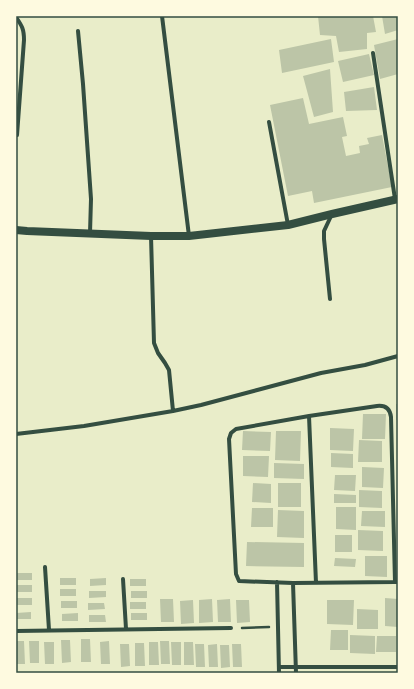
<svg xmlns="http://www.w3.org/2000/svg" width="414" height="689" font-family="'Sofia Sans Condensed',sans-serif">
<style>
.building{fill:#bcc5a7}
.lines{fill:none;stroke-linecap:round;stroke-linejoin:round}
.path{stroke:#344e41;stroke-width:2.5}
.minor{stroke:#344e41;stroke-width:4}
.secondary{stroke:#344e41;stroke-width:8}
.neatline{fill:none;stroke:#344e41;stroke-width:1.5}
</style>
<rect width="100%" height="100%" fill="#e9edc9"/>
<path class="building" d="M318,16H373L376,32L367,33V49L339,52L336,36L320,35Z
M382,16H398V30L385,34Z
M331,39L334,62L282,73L279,50Z
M398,39V74L380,79L374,45Z
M369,54L374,75L343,82L338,61Z
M330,69L333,112L314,117L303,76Z
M374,87L377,110L346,111L344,92Z
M303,98L309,124L343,117L347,136L342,137L346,156L360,153L359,146L369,144L367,138L382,135L392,187L314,203L312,191L288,196L270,105Z
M396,404H398V420H396Z
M363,414H386L385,439H362Z
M330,428L354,429L353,451L330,450Z
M243,431L271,432L270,451L242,450Z
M276,431H301L300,461L275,460Z
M359,440L382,441V462H358Z
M331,453L353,454V468L331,467Z
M243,456H269L268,477L243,476Z
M274,463L304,464V479L274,478Z
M362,467L384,468L383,488L362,487Z
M335,475H356L355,491L334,490Z
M253,483L271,484V503L252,502Z
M278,483H301V507H278Z
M359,490L382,491V508L359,507Z
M334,494L356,495V503H334Z
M336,507H356V530L336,529Z
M252,508H273V527H251Z
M278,510L304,511V538L277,537Z
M362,511H385V527L361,526Z
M358,530L383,531V551L358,550Z
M335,535H352V552H335Z
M247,542L304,543V567L246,566Z
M365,556H387V577L365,576Z
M335,558L356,559L355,567L334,566Z
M16,573H32V580H16Z
M60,578H76V585H60Z
M106,578V585L90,586V579Z
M130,579H146V586H130Z
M16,585H32V592H16Z
M60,589H76V596H60Z
M89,591H106V597L89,598Z
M131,591H147V598H131Z
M16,598H32V605H16Z
M385,598L398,599V627L385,626Z
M160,599H173L174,622H161Z
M212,599L213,622L199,623V600Z
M230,599L231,622H218L217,600Z
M193,600L194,623L181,624L180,601Z
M236,600H249L250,622L237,623Z
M327,600H354L353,625L327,624Z
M61,601H77V608H61Z
M130,602H146V609H130Z
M88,603H104L105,609L88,610Z
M357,609L378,610V629H357Z
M31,612V619H16V613Z
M78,613V621H62V614Z
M131,613H147V620H131Z
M89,615H105L106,622H89Z
M331,630H348V650H330Z
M350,635L375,636V654L350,653Z
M377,636H396V652H376Z
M81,639H90L91,662H81Z
M61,640H70L71,662L62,663Z
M16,641H24L25,664H16Z
M29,641H39V663H30Z
M109,641L110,664H101L100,642Z
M160,641H169L170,664H161Z
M44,642H54V664H45Z
M149,642H158L159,665H149Z
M171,642H181V665H172Z
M184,642H193L194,665H184Z
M135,643H144L145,666H135Z
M120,644H129L130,666L121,667Z
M195,644H204L205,667H196Z
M217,644L218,667H209L208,645Z
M232,644H241L242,667H233Z
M220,645H229L230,667L221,668Z"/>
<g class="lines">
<path class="path" d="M242,628L269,627"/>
<path class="minor" d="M162,16L189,236
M16,17C22,26 24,29 24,40L17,135
M78,31L83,84L91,199L90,233
M373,53L395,199
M269,122L288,225
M151,236L154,343L158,353L165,363L169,370L173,411
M330,299L324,239V231L332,214
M309,416L316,583
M16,434L84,426L173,411L201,405L321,373L365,365L398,356
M45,567L49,630
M123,579L126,629
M277,582L279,673
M395,582L391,417C390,409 386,405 377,406L309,416L236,429L231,433L229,439L236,574L239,581L293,583L395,582H398
M293,583L296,673
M16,631L231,628
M279,667H398"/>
<path class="secondary" d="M16,230L27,231L151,236H189L288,225L332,214L398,199"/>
</g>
<rect width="414" height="689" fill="none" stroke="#fefae0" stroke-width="34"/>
<rect x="17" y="17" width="380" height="655" class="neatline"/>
</svg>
